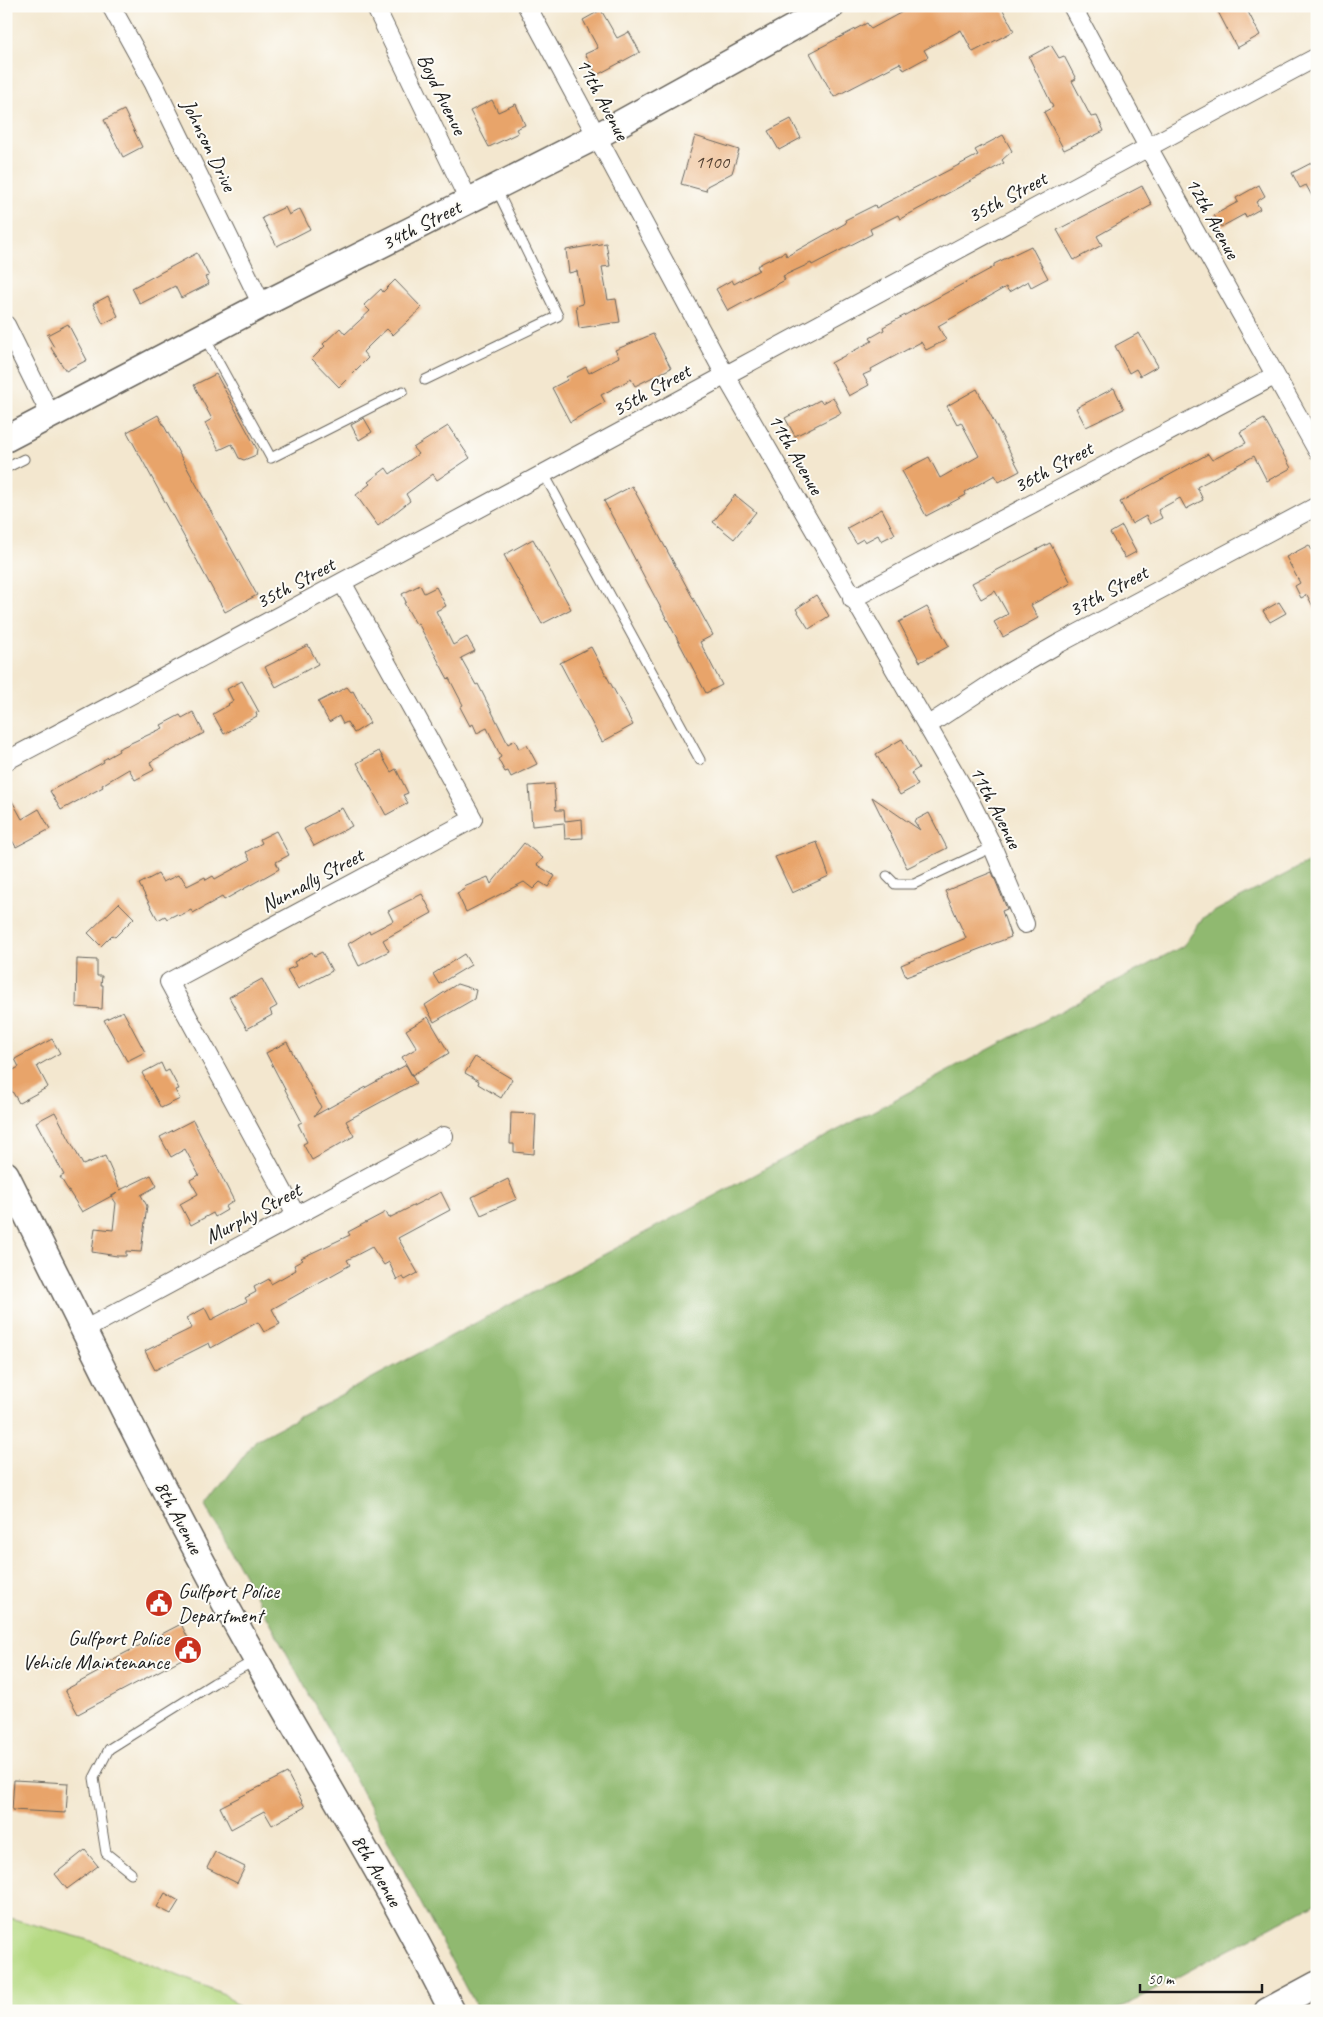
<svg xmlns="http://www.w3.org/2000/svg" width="1323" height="2017" font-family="Caveat,sans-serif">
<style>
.green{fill:#b5d982;stroke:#687a4f}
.forest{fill:#90b970;stroke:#566a46}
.building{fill:#e8a46b}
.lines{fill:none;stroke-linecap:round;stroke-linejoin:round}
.lane-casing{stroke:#67635b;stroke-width:11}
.street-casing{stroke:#67635b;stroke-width:20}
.secondary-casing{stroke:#67635b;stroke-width:28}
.lane{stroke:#fff;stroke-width:9}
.street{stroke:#fff;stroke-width:18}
.secondary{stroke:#fff;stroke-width:25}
.labels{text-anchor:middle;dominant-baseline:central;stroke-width:4;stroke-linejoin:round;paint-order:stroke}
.number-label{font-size:19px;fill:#4f3e30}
.street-label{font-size:21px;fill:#1c1c1c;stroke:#fdfcf7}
.poi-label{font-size:21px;fill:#1c1c1c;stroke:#fdfcf7;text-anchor:start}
</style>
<rect width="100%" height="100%" fill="#fdfcf7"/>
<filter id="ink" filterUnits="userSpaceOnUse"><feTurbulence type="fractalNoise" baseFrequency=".02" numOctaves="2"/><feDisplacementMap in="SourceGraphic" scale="10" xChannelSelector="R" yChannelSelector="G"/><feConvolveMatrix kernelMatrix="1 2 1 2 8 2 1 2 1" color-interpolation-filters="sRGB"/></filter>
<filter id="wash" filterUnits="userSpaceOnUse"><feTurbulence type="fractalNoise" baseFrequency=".0096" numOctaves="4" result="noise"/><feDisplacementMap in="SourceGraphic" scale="20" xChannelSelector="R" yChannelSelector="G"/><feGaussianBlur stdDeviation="1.12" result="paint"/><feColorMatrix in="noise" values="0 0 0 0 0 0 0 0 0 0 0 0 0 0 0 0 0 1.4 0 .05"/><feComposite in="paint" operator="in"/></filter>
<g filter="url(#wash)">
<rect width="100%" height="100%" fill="#f3e7cf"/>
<path class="green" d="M6,1917L89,1940L224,1994L243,2011H6Z"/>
<path class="forest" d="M1315,859L1317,1902L1114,2011H478L354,1777L206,1505L256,1440L1183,946L1204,917Z"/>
<g id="blocks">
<path class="building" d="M913,6H1001L1014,31L973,52L961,30L924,50L928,57L904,70L900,63L834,97L810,53L867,23L871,29Z
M1215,6H1245L1260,35L1237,48Z
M601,10L617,38L629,32L640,52L597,75L585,54L598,48L583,20Z
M1051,45L1059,58L1064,56L1076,79L1072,81L1091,117L1097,116L1104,131L1064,150L1044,112L1053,107L1029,57Z
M492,100L498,112L516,104L525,125L516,129L518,133L489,147L470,111Z
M124,110L142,147L123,157L104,120Z
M791,119L801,138L779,150L768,131Z
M1003,135L1012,151L1002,160L1004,163L900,219L898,215L870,229L872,234L812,265L811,263L783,276L785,280L728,311L716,289L732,280L734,284L759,270L757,266L764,262L785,252L787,256L846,223L845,220L875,205L876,208L978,155L975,150Z
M695,136L739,150L732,173L707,186L706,191L681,184Z
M1317,160V205L1306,185L1300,188L1292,173Z
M1259,185L1265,196L1256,202L1260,209L1246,217L1245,214L1221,227L1214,215L1238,202L1236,198Z
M1142,186L1152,205L1097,236L1102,245L1074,260L1057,230Z
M285,207L289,215L300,209L310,229L277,246L262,218Z
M606,243L610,266L602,267L608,300L616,299L620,322L579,328L576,306L583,304L580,287L577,271L569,273L566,250Z
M1031,246L1048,278L1031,287L1028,281L1009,292L1006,287L938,326L946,340L926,350L921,342L871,369L872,371L863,375L869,385L849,396L831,363L872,341L870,338L884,330L883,327L994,267V264Z
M197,253L209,276L205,277L209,284L181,298L175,286L140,304L132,288Z
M395,280L422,308L393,335L387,329L375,340L363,352L368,358L339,387L312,359L325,346L323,344L340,328L345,334L358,322L370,311L364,305L381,289L383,292Z
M108,296L118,316L103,324L93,304Z
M68,324L87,360L66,371L51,348L54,347L47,335Z
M1139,333L1158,366L1140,376L1136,369L1129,373L1115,346Z
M653,334L671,368L635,386L631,379L601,395L605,402L570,422L552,388L567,380L566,377L586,367L589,373L619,357L615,350Z
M216,374L257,449L256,455L244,460L239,458L232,444L219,450L205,423L212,419L194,385Z
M1114,388L1124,409L1086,427L1076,408Z
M977,389L1020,471L999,482L995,475L965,492L966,495L926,516L902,471L929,457L940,478L979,456L961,422L957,424L947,406Z
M833,397L841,413L795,436L785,418L820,400L822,403Z
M158,415L257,595L225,612L127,432Z
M364,418L372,432L359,440L351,425Z
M1264,419L1291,468L1267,481L1254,456L1197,487L1203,500L1186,509L1180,498L1158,510L1162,518L1150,524L1146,516L1132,524L1120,502L1208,454L1212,460L1246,443L1240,432Z
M448,426L470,458L437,480L433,474L406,494L410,501L378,526L356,495L370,484L368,482L386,468L390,474L418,454L413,448Z
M632,486L713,635L700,642L722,685L706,693L604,501Z
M735,495L756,512L734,539L713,522Z
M882,509L895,534L881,541L878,535L865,542L863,539L856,543L847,528Z
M1122,526L1136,552L1125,558L1110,533Z
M533,539L571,609L542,624L504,555Z
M1050,543L1071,583L1031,605L1038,618L1003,637L994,622L1008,614L995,591L981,599L972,583Z
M1309,545L1317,559V614L1307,595L1301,598L1295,586L1300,583L1286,557Z
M420,585L424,593L436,587L446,606L436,611L453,645L467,637L475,651L461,658L476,685L478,684L508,744L515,740L519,749L527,745L537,764L511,777L508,771L505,772L498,759L501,757L487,728L477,733L473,724L470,726L460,707L463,705L449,678L448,679L418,623L416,624L404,603L406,602L402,594Z
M816,595L829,616L809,629L796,609Z
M1279,602L1286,613L1270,622L1263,611Z
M927,607L949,646L920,662L899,622Z
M308,645L318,664L276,687L265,667Z
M591,647L633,725L602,742L560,663Z
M242,681L259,712L256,713L257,716L224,734L213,714L229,705L228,704L233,701L227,689Z
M347,687L351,692L353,691L370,723L354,733L347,722L343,724L339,716L329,722L318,702Z
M193,712L204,733L150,762L154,770L135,780L129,769L102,785L103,787L61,810L50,791L104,762L103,760L119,751L118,749L163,728L161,725L180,715L182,718Z
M902,739L919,768L911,773L918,785L900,795L876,754Z
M379,751L391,772L396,769L408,793L403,795L408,803L386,815L357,763Z
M554,784L556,810H564L565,821L582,819L583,838L565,839L564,823L532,826L529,786Z
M6,790L22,819L39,809L50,829L16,847L6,830Z
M872,797L920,830L914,821L929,813L947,848L907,868Z
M342,808L352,826L314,846L304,829Z
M276,831L289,855L276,862L279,869L224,900L222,897L193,913L191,910L179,916L177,914L167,919L165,916L158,920L139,884L158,874L163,882L178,875L179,877L181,876L187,886L205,877L206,880L213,876L215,879L250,860L246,852L262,843L260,839Z
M817,842L829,876L792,893L775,857Z
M524,843L543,858L537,865L555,876L548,887L540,882L533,889L524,882L466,912L457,893L465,889L464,887L488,877L491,884Z
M992,872L1007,909L1002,911L1011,937L906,977L901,965L966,938L945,891Z
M422,894L432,913L383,940L389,951L359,966L348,944L369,931L370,933L393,921L388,911Z
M119,903L134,918L115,937L112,935L101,946L88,933Z
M312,952L314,956L322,952L332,971L298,989L287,970L296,966L294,962Z
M464,954L471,965L439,984L433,974Z
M77,959L97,960V976H102L101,985H103L102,1009L76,1007Z
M262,979L277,1006L270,1010L272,1015L247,1029L229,997Z
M457,984L476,990L474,999L434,1022L425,1005Z
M123,1011L145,1052L127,1061L104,1020Z
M428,1017L449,1053L412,1075L402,1057L417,1048L406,1030Z
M52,1039L60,1053L37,1066L48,1087L19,1103L6,1081V1074L19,1067L15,1059Z
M287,1042L321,1107L314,1116L406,1065L416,1083L346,1121L354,1136L312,1160L303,1144L307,1142L298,1124L302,1122L266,1053Z
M475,1057L512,1079L501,1098L478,1084L479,1081L465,1073Z
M161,1063L165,1072L169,1070L179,1089L175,1090L180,1099L161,1108L142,1073Z
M55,1112L83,1165L105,1156L120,1190L151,1175L157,1186L141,1195L147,1206L141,1252L126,1251V1256H117L92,1252L95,1228L113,1230L116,1203L112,1197L117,1193L82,1212L60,1177L64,1175L36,1122Z
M511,1113L536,1114L534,1154L514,1152V1144H510Z
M193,1120L234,1201L225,1207L227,1210L215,1217L213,1213L191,1225L180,1204L198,1194L190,1180L199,1175L185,1149L171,1157L160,1137Z
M508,1179L517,1199L481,1215L472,1197Z
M441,1192L450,1210L398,1238L418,1273L405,1280L403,1277L397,1280L389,1262L384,1265L372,1247L347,1260L350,1265L272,1309L280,1324L264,1332L258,1322L211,1348L209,1343L155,1370L145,1351L192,1328L186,1318L205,1308L211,1320L247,1301L245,1298L256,1292L254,1287L269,1279L271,1284L296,1270L294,1265L303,1260L301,1258L350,1235L348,1232L386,1212L389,1218Z
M181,1624L195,1652L78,1714L65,1690L102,1670L100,1666Z
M287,1773L305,1807L272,1825L264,1811L231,1829L220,1807Z
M14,1780L68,1783L66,1813L12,1810Z
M85,1850L98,1866L67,1889L55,1874Z
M215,1852L245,1867L237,1883L207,1868Z
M165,1893L179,1901L171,1914L157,1907Z"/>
</g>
</g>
<g filter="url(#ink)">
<use href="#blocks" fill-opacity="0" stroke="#67635b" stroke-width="1"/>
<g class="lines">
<g class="lane-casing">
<path id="lane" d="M205,338L271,458L403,391
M425,380L558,316L496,188
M6,468L24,459
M544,474L700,760
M887,876L895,884H914L993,847
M131,1873L106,1853L94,1778L109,1749L214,1683L254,1661"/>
</g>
<g class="street-casing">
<path id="street" d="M111,6L154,84L262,305
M375,6L469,201
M527,6L725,375L966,793L990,841L1025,924
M1072,6L1148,147L1317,450
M6,325L51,416
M852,599L1274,376
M927,726L1006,674L1058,644L1317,506
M6,761C445,530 879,290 1317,57
M296,1215L169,982L473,819L343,584
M84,1330L444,1136"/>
</g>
<g class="secondary-casing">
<path id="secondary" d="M6,439L262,305L597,136L832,6
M6,1174C84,1330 160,1488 245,1640C314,1764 389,1884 452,2011
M1267,2011L1317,1984"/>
</g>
<use href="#lane" class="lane"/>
<use href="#street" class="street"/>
<use href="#secondary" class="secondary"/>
</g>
</g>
<defs>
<g id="civic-disc" transform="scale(1.4375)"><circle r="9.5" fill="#c8321e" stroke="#fdfcf7"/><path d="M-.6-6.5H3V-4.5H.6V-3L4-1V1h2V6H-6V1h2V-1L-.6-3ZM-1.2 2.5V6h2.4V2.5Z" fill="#fff"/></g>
</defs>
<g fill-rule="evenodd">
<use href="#civic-disc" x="159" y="1603"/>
<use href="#civic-disc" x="188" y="1650"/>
</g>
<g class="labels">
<g class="number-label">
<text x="712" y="162">1100</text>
</g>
<g class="street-label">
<text transform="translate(442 94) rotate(64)">Boyd Avenue</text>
<text transform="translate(603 99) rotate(62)">11th Avenue</text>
<text transform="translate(209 145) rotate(64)">Johnson Drive</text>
<text transform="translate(1007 197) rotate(-28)">35th Street</text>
<text transform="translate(1213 218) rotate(61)">12th Avenue</text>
<text transform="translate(421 225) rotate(-27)">34th Street</text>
<text transform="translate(651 390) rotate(-29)">35th Street</text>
<text transform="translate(796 454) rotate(60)">11th Avenue</text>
<text transform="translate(1053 467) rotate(-28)">36th Street</text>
<text transform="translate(295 583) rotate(-28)">35th Street</text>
<text transform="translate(1108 591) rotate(-28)">37th Street</text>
<text transform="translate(996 807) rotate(63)">11th Avenue</text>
<text transform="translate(312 880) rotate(-28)">Nunnally Street</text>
<text transform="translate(253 1213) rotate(-28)">Murphy Street</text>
<text transform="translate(179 1517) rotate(62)">8th Avenue</text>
<text transform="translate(377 1870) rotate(60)">8th Avenue</text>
</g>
<g class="poi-label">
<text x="178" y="1591">Gulfport Police<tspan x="178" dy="24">Department</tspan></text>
<text x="169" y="1638" text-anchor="end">Gulfport Police<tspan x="169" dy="24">Vehicle Maintenance</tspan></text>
</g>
</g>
<rect width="1323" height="2017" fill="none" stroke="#fdfcf7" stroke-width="25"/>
<path d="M1140 1984v8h122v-8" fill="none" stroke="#1c1c1c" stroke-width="2.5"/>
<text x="1148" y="1984" font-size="15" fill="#1c1c1c" stroke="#fdfcf7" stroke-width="4" paint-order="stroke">50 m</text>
</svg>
